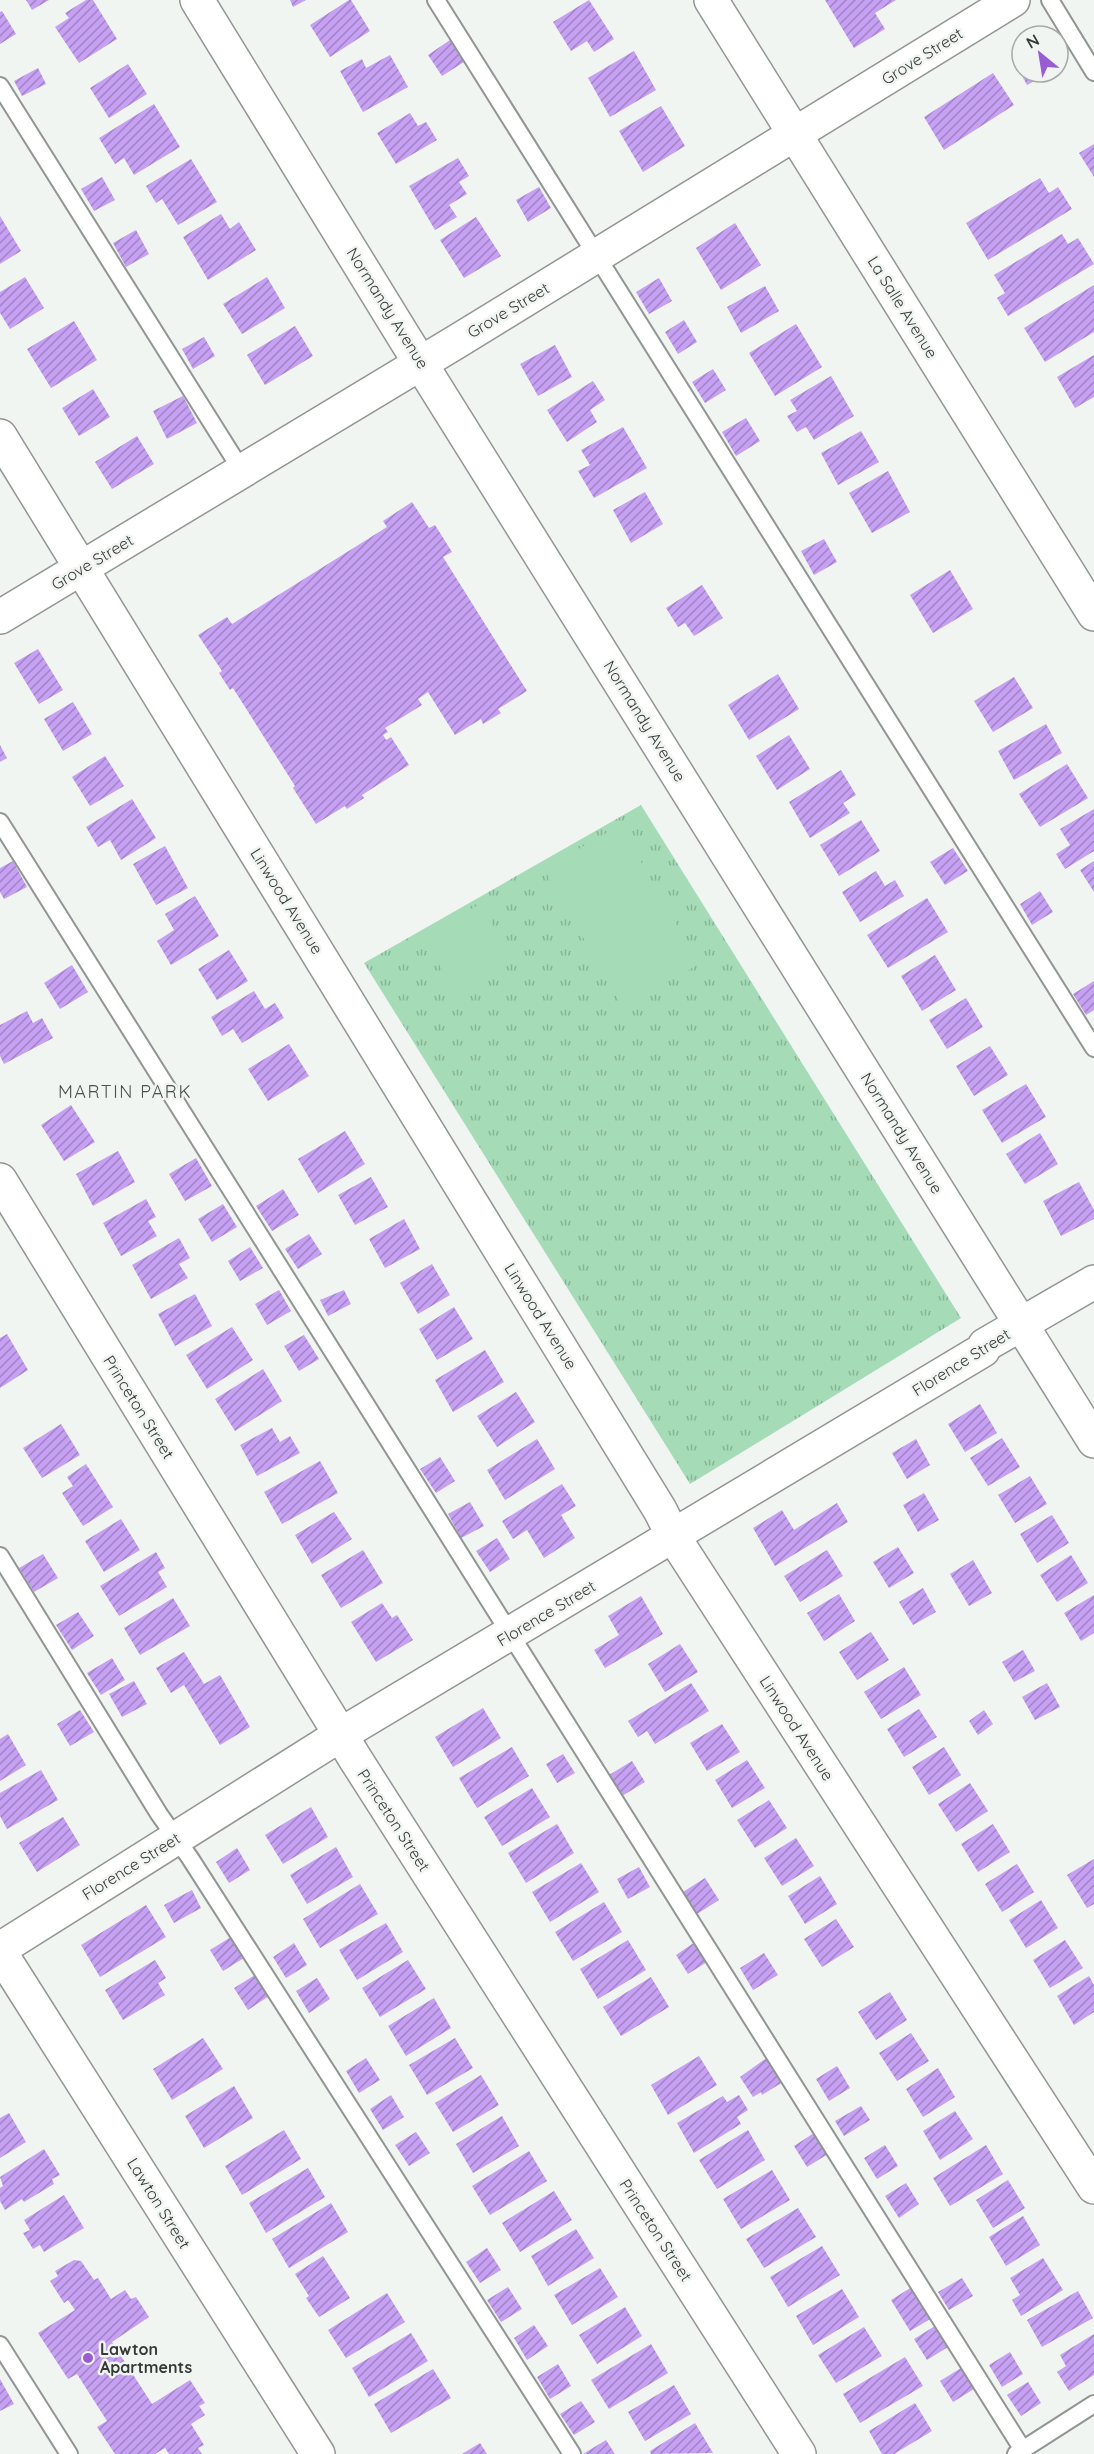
<svg xmlns="http://www.w3.org/2000/svg" width="1094" height="2454" font-family="Quicksand,sans-serif">
<style>
.grass{fill:url(#grass-tufts)}
.green{fill:#a6dbb7}
.building{fill:url(#building-hatch)}
.lines{fill:none;stroke-linecap:round;stroke-linejoin:round}
.lane-casing{stroke:#919693;stroke-width:20}
.street-casing{stroke:#919693;stroke-width:36}
.lane{stroke:#fff;stroke-width:16}
.street{stroke:#fff;stroke-width:33}
.poi-dot{fill:#985cd3;stroke:#f0f5f1;stroke-width:2}
.labels{text-anchor:middle;dominant-baseline:central;stroke-width:5;stroke-linejoin:round;paint-order:stroke}
.street-label{font-size:16px;fill:#373938;stroke:#f0f5f1}
.poi-label{font-size:16px;font-weight:bold;fill:#373938;stroke:#f0f5f1;text-anchor:start}
.neighbourhood-label{font-size:18px;letter-spacing:1.5px;fill:#4e524f;stroke:#f0f5f1}
</style>
<defs>
<pattern id="grass-tufts" width="24" height="20" patternUnits="userSpaceOnUse" patternTransform="scale(1.5)"><rect width="24" height="20" fill="#a6dbb7"/><path d="M3 7l-1-3M5 7V3M7 7l1-3M15 17l-1-3M17 17v-4M19 17l1-3" fill="none" stroke="#88b396"/></pattern>
<pattern id="building-hatch" width="6" height="6" patternUnits="userSpaceOnUse" patternTransform="scale(1.5)"><rect width="6" height="6" fill="#c6a0f2"/><path d="M-1 1l2-2M0 6l6-6M5 7l2-2" fill="none" stroke="#a283c5"/></pattern>
</defs>
<rect width="100%" height="100%" fill="#f0f5f1"/>
<path class="grass" d="M641,805L961,1318L690,1484L364,963Z"/>
<path class="green" d="M620,825L699,964L623,1007L544,869Z
M480,904L512,960L455,992L423,937Z"/>
<path class="building" d="M26,0H49L32,10Z
M86,0H93L117,39L79,63L55,27L69,18L65,13Z
M290,0H306L293,7Z
M349,0H351L370,31L330,57L310,25Z
M589,0L614,39L594,52L587,41L571,51L553,22Z
M825,0H896L875,13L885,29L854,48Z
M2,11L16,34L0,44V12Z
M450,40L464,62L442,76L428,55Z
M634,51L656,90L610,117L588,78Z
M390,55L408,87L363,112L340,71L362,59L366,68Z
M1022,57V72H1052L1027,85L1014,61Z
M128,64L147,94L109,118L90,88Z
M38,68L46,84L22,96L14,81Z
M993,73L1014,105L944,150L924,117Z
M154,104L180,147L134,175L124,158L115,164L99,138Z
M661,106L685,146L643,172L619,131Z
M410,113L418,126L426,122L437,140L396,164L377,133Z
M1094,144V177L1079,153Z
M458,158L469,176L459,182L467,194L449,205L457,217L435,230L409,186Z
M191,159L217,202L178,225L162,199L156,203L146,186Z
M102,177L115,200L94,211L81,189Z
M1040,178L1049,193L1058,187L1072,209L988,260L966,223Z
M539,187L551,208L528,222L516,200Z
M221,214L230,229L239,222L256,250L208,280L183,237Z
M0,216L21,251L0,264Z
M476,217L501,256L464,278L440,240Z
M735,223L761,265L721,290L696,248Z
M136,230L149,254L126,267L113,243Z
M1062,234L1068,244L1078,238L1094,264L1008,316L997,298L1005,293L994,275Z
M25,277L44,308L10,329L0,313V292Z
M267,277L285,308L242,334L223,304Z
M659,278L672,301L649,314L636,292Z
M1094,285V332L1045,362L1024,328Z
M765,286L779,311L741,333L727,307Z
M684,320L697,342L678,354L665,332Z
M74,321L97,360L51,388L27,349Z
M796,324L822,367L775,396L749,353Z
M295,326L313,356L265,385L247,355Z
M204,337L215,356L193,369L182,349Z
M555,345L572,377L538,396L520,364Z
M1094,355V397L1075,408L1057,377Z
M713,369L726,390L705,403L692,382Z
M831,376L854,416L814,440L806,427L797,432L787,416L797,411L790,400Z
M593,381L605,400L590,410L597,422L567,442L547,410Z
M93,389L110,417L79,436L62,408Z
M183,396L197,423L167,439L153,411Z
M746,418L760,441L736,456L722,432Z
M623,427L647,468L594,498L578,471L590,465L581,450Z
M861,431L879,462L838,485L821,453Z
M137,436L154,464L112,489L95,462Z
M888,471L910,512L872,533L849,493Z
M645,492L663,524L631,543L613,510Z
M412,502L429,528L435,525L452,552L443,557L527,691L498,709L501,713L483,724L481,719L455,735L428,692L418,699L422,705L385,728L388,732L383,735L386,740L391,737L409,765L362,795L364,798L347,809L345,806L316,824L293,788L295,786L233,688L230,690L219,673L222,671L198,635L227,617L232,624L387,527L383,521Z
M824,539L837,562L814,575L801,551Z
M950,570L973,609L933,633L910,595Z
M702,585L723,618L694,636L685,623L678,627L666,608Z
M38,649L63,690L39,704L14,663Z
M778,674L799,709L749,740L728,705Z
M1014,677L1033,708L993,732L974,701Z
M73,702L92,734L63,751L44,719Z
M1046,724L1062,753L1014,780L998,751Z
M789,735L810,769L777,790L756,756Z
M0,745L7,758L0,762Z
M105,756L124,786L90,806L72,777Z
M1067,764L1088,798L1040,827L1019,794Z
M841,770L856,795L843,803L850,813L810,838L789,802Z
M132,799L156,838L121,860L110,840L98,847L86,827Z
M1094,809V851L1065,869L1056,854L1070,845L1060,829Z
M861,820L880,851L839,876L820,845Z
M165,846L188,888L156,905L133,864Z
M953,848L968,871L945,885L930,862Z
M13,861L27,887L4,899L0,892V868Z
M1094,861V892L1080,870Z
M876,871L885,886L895,880L904,896L860,922L842,892Z
M1040,891L1053,912L1032,925L1020,904Z
M195,896L219,936L171,965L157,941L174,930L165,914Z
M927,898L948,932L888,968L867,935Z
M229,950L248,981L217,1000L198,969Z
M935,955L956,990L922,1011L901,976Z
M72,965L88,992L60,1009L44,983Z
M1094,981V1010L1086,1015L1073,994Z
M254,991L265,1009L275,1003L284,1018L242,1043L233,1029L222,1036L211,1017Z
M966,998L983,1027L947,1049L929,1020Z
M27,1011L33,1023L42,1018L53,1038L4,1064L0,1056V1025Z
M289,1044L309,1076L268,1101L248,1069Z
M990,1046L1008,1075L974,1096L956,1066Z
M1026,1084L1046,1117L1002,1143L982,1110Z
M71,1105L95,1142L64,1161L41,1125Z
M345,1131L365,1164L318,1193L298,1159Z
M1040,1133L1058,1164L1025,1184L1006,1154Z
M118,1151L135,1182L93,1206L76,1174Z
M196,1158L212,1186L185,1201L169,1174Z
M371,1177L388,1207L355,1225L338,1195Z
M1079,1182L1094,1210V1219L1061,1236L1043,1201Z
M283,1189L299,1215L272,1231L256,1206Z
M146,1199L156,1217L148,1221L157,1236L121,1256L103,1223Z
M223,1204L237,1227L212,1242L198,1219Z
M404,1219L420,1249L385,1268L369,1239Z
M309,1234L322,1254L298,1269L285,1249Z
M179,1238L190,1258L179,1264L188,1278L151,1299L132,1265Z
M250,1247L263,1268L240,1281L228,1261Z
M432,1264L450,1295L418,1314L400,1283Z
M279,1290L291,1311L267,1325L255,1304Z
M344,1290L351,1304L328,1316L320,1300Z
M195,1294L212,1326L175,1346L158,1314Z
M454,1307L473,1339L437,1360L419,1329Z
M232,1327L253,1360L207,1389L186,1355Z
M7,1334L28,1370L0,1388V1338Z
M304,1335L319,1359L299,1371L284,1346Z
M485,1350L504,1382L453,1412L435,1380Z
M263,1369L282,1401L235,1431L215,1399Z
M516,1392L535,1422L497,1447L477,1416Z
M980,1404L997,1433L965,1452L948,1424Z
M61,1424L80,1455L42,1478L23,1448Z
M272,1428L280,1442L290,1436L300,1453L257,1476L240,1445Z
M1002,1438L1020,1467L988,1486L970,1458Z
M537,1439L555,1469L505,1500L487,1470Z
M916,1439L930,1465L907,1479L892,1453Z
M440,1457L455,1481L436,1493L420,1469Z
M320,1461L338,1493L282,1524L264,1492Z
M86,1464L113,1507L83,1526L62,1493L73,1486L67,1477Z
M1030,1476L1047,1504L1015,1523L998,1495Z
M562,1484L576,1506L561,1515L575,1538L544,1558L527,1530L513,1539L502,1521Z
M924,1493L939,1520L918,1532L903,1505Z
M470,1502L484,1526L461,1538L448,1514Z
M837,1503L848,1522L775,1566L753,1528L782,1510L794,1530Z
M334,1512L352,1539L312,1564L295,1535Z
M1052,1515L1069,1543L1037,1563L1020,1534Z
M121,1519L140,1550L104,1572L85,1541Z
M497,1538L510,1559L490,1572L476,1551Z
M898,1547L914,1573L889,1588L873,1562Z
M363,1550L383,1583L341,1608L321,1575Z
M827,1550L843,1576L800,1602L784,1576Z
M156,1552L165,1568L158,1572L167,1587L119,1616L100,1586Z
M43,1554L58,1578L34,1592L19,1568Z
M1071,1555L1088,1583L1057,1602L1040,1575Z
M973,1560L992,1593L969,1606L950,1574Z
M923,1588L936,1612L913,1625L899,1602Z
M839,1594L855,1621L824,1641L807,1613Z
M1094,1595V1633L1081,1641L1064,1613Z
M641,1596L663,1634L605,1668L594,1650L619,1635L608,1616Z
M173,1598L190,1626L140,1655L124,1628Z
M382,1603L392,1618L397,1615L413,1640L376,1662L351,1622Z
M78,1612L94,1636L72,1650L56,1625Z
M871,1632L889,1660L857,1680L839,1652Z
M680,1644L698,1672L665,1692L648,1664Z
M1023,1650L1035,1671L1014,1682L1002,1662Z
M184,1652L204,1684L220,1675L250,1727L220,1745L184,1685L171,1693L156,1668Z
M112,1658L125,1680L101,1695L87,1673Z
M904,1667L921,1695L881,1719L864,1692Z
M134,1681L147,1704L122,1717L109,1694Z
M691,1683L709,1711L655,1744L647,1731L638,1737L628,1721Z
M1047,1683L1060,1707L1035,1720L1022,1697Z
M483,1708L501,1738L453,1767L435,1737Z
M919,1709L937,1737L904,1757L887,1729Z
M80,1710L94,1732L70,1746L57,1724Z
M984,1710L993,1724L978,1735L969,1721Z
M722,1724L740,1752L707,1771L690,1743Z
M8,1734L26,1765L0,1781V1739Z
M512,1747L529,1776L477,1808L459,1778Z
M944,1747L961,1775L929,1795L912,1767Z
M563,1754L575,1773L557,1783L546,1764Z
M747,1760L765,1788L732,1808L715,1780Z
M632,1761L645,1782L622,1796L609,1775Z
M41,1770L58,1800L7,1829L0,1816V1793Z
M970,1783L988,1811L956,1832L938,1804Z
M532,1788L550,1817L502,1846L484,1817Z
M769,1800L787,1828L755,1848L737,1820Z
M311,1807L328,1837L283,1864L265,1835Z
M63,1817L80,1845L37,1872L19,1843Z
M557,1824L574,1853L526,1883L508,1853Z
M993,1824L1010,1852L978,1872L961,1844Z
M796,1838L814,1866L782,1886L764,1858Z
M336,1847L353,1877L307,1904L290,1875Z
M237,1848L250,1870L229,1883L216,1862Z
M1094,1859V1904L1087,1908L1067,1875Z
M581,1863L599,1892L550,1922L532,1892Z
M1017,1864L1034,1892L1002,1912L985,1884Z
M639,1867L650,1887L628,1899L617,1879Z
M820,1876L837,1904L805,1924L788,1896Z
M705,1878L719,1900L697,1914L683,1892Z
M360,1884L378,1914L320,1948L303,1919Z
M192,1890L201,1908L174,1923L164,1905Z
M1041,1900L1058,1928L1026,1948L1009,1920Z
M604,1902L622,1932L573,1961L555,1932Z
M146,1905L166,1937L100,1977L81,1945Z
M836,1919L854,1947L822,1967L804,1939Z
M386,1923L403,1952L357,1980L339,1950Z
M231,1937L244,1958L223,1971L210,1950Z
M628,1940L646,1970L598,1999L580,1969Z
M1065,1940L1083,1968L1050,1988L1033,1960Z
M695,1942L707,1962L688,1974L676,1955Z
M294,1943L307,1965L286,1978L273,1957Z
M764,1953L778,1975L753,1990L740,1968Z
M155,1960L166,1978L158,1983L165,1995L123,2020L105,1990Z
M408,1960L426,1989L380,2017L362,1988Z
M255,1975L269,1996L248,2010L234,1988Z
M1089,1976L1094,1985V2012L1074,2025L1057,1996Z
M651,1977L669,2007L621,2036L603,2007Z
M317,1978L330,1999L309,2013L296,1991Z
M890,1992L907,2020L876,2040L858,2012Z
M434,1998L451,2028L406,2056L388,2026Z
M911,2033L929,2061L897,2081L879,2053Z
M203,2038L223,2069L172,2100L153,2069Z
M455,2038L473,2068L427,2095L409,2065Z
M699,2056L717,2085L668,2115L651,2085Z
M768,2057L783,2082L762,2095L761,2092L753,2097L740,2077Z
M366,2058L380,2080L359,2093L346,2071Z
M837,2066L850,2088L829,2101L816,2079Z
M938,2068L955,2097L923,2117L906,2089Z
M481,2075L499,2105L453,2132L435,2103Z
M234,2086L253,2118L204,2148L185,2116Z
M391,2095L404,2117L383,2130L370,2109Z
M739,2095L748,2110L737,2117L741,2124L694,2153L677,2123L723,2096L727,2102Z
M861,2106L870,2120L844,2136L835,2121Z
M955,2111L973,2139L940,2160L923,2131Z
M9,2113L26,2142L0,2158V2118Z
M502,2116L519,2146L473,2173L456,2144Z
M284,2130L301,2159L242,2195L225,2166Z
M748,2130L765,2160L717,2189L699,2160Z
M416,2132L430,2153L409,2166L395,2145Z
M814,2133L828,2154L807,2167L794,2146Z
M885,2145L898,2166L877,2179L864,2158Z
M986,2145L1003,2174L950,2206L933,2178Z
M44,2149L60,2175L52,2179L54,2184L24,2202L22,2199L5,2210L0,2201V2188L3,2186L0,2177Z
M529,2151L547,2181L490,2215L472,2186Z
M308,2168L325,2197L266,2233L249,2203Z
M772,2170L790,2200L741,2229L723,2199Z
M1008,2180L1025,2208L993,2228L976,2200Z
M906,2183L919,2204L899,2218L885,2196Z
M554,2191L572,2220L520,2252L502,2223Z
M64,2195L84,2228L44,2252L40,2245L33,2249L23,2233L30,2230L24,2220Z
M331,2203L348,2232L289,2268L272,2239Z
M798,2208L816,2237L764,2268L746,2239Z
M1023,2216L1040,2245L1006,2266L989,2237Z
M576,2229L594,2258L548,2286L531,2256Z
M822,2246L840,2275L788,2307L770,2277Z
M487,2248L501,2270L480,2283L466,2262Z
M323,2256L350,2298L319,2317L306,2298L309,2296L295,2274Z
M1043,2258L1063,2290L1021,2316L1012,2300L1020,2295L1010,2278Z
M74,2260L81,2261L94,2280L98,2278L111,2299L125,2290L131,2299L136,2297L149,2317L112,2342L152,2404L190,2380L205,2403L199,2406L205,2415L191,2424L204,2445L198,2448L202,2454H169L165,2448L155,2454H115L97,2427L107,2421L77,2374L68,2379L38,2333L75,2310L68,2300L64,2303L50,2281L58,2276L55,2271Z
M600,2268L618,2297L572,2325L554,2295Z
M962,2278L973,2296L949,2310L938,2292Z
M508,2287L522,2309L501,2322L487,2300Z
M912,2287L932,2318L910,2331L891,2300Z
M842,2289L859,2317L813,2345L796,2316Z
M1078,2291L1093,2318L1042,2347L1027,2320Z
M387,2293L405,2322L346,2358L328,2330Z
M625,2307L642,2336L597,2364L579,2335Z
M534,2325L548,2346L527,2360L514,2338Z
M935,2326L948,2347L927,2360L914,2339Z
M864,2327L882,2356L836,2383L818,2355Z
M411,2333L428,2361L369,2397L352,2368Z
M1094,2334V2375L1069,2391L1057,2372L1066,2366L1060,2355Z
M651,2344L668,2373L609,2409L591,2380Z
M1010,2352L1023,2374L1002,2387L989,2365Z
M905,2357L923,2386L860,2423L843,2394Z
M558,2364L571,2386L550,2399L537,2377Z
M961,2368L974,2389L953,2402L940,2381Z
M433,2369L451,2398L391,2433L374,2404Z
M0,2379L14,2404L0,2411Z
M1028,2382L1041,2403L1021,2416L1007,2395Z
M674,2385L691,2414L645,2441L628,2412Z
M581,2401L595,2422L574,2435L560,2414Z
M915,2403L932,2431L894,2454H882L869,2431Z
M695,2423L713,2453L651,2454L650,2451Z
M606,2440L615,2454H583Z
M480,2443L487,2454H462Z"/>
<g class="lines">
<g class="lane-casing">
<path id="lane" d="M436,0L1094,1048
M1050,0L1094,72
M0,86L242,471
M0,822L1023,2450
M0,1556L159,1814L190,1858L572,2454
M0,2345L69,2454
M1016,2454L1094,2404"/>
</g>
<g class="street-casing">
<path id="street" d="M197,0L404,337L1094,1441
M711,0L1094,614
M0,436L660,1510L673,1536L1094,2187
M0,617L456,342L1013,0
M0,1180L356,1760L799,2454
M0,1949L340,1735L983,1350L985,1345L1094,1282
M0,1952L318,2454"/>
</g>
<use href="#lane" class="lane"/>
<use href="#street" class="street"/>
</g>
<circle class="poi-dot" cx="88" cy="2358" r="6"/>
<g class="labels">
<g class="street-label">
<text transform="translate(922 56) rotate(-32)">Grove Street</text>
<text transform="translate(903 307) rotate(58)">La Salle Avenue</text>
<text transform="translate(388 308) rotate(58)">Normandy Avenue</text>
<text transform="translate(508 310) rotate(-31)">Grove Street</text>
<text transform="translate(92 562) rotate(-31)">Grove Street</text>
<text transform="translate(645 721) rotate(58)">Normandy Avenue</text>
<text transform="translate(287 901) rotate(58)">Linwood Avenue</text>
<text transform="translate(902 1133) rotate(58)">Normandy Avenue</text>
<text transform="translate(541 1316) rotate(58)">Linwood Avenue</text>
<text transform="translate(961 1362) rotate(-32)">Florence Street</text>
<text transform="translate(139 1407) rotate(58)">Princeton Street</text>
<text transform="translate(546 1613) rotate(-31)">Florence Street</text>
<text transform="translate(797 1728) rotate(57)">Linwood Avenue</text>
<text transform="translate(394 1820) rotate(57)">Princeton Street</text>
<text transform="translate(131 1866) rotate(-32)">Florence Street</text>
<text transform="translate(159 2203) rotate(58)">Lawton Street</text>
<text transform="translate(656 2230) rotate(57)">Princeton Street</text>
</g>
<g class="poi-label">
<text x="100" y="2349">Lawton<tspan x="100" dy="18">Apartments</tspan></text>
</g>
<g class="neighbourhood-label">
<text x="125" y="1091">MARTIN PARK</text>
</g>
</g>
<g transform="translate(1040 54) rotate(330)"><circle r="28" fill="#f0f5f1" stroke="#a6aaa7" stroke-width="1.5"/>
<path d="M0-4.5L10 22L0 15L-10 22Z" fill="#985cd3"/>
<text y="-9" font-size="16" font-weight="bold" text-anchor="middle" fill="#373938">N</text>
</g>
</svg>
